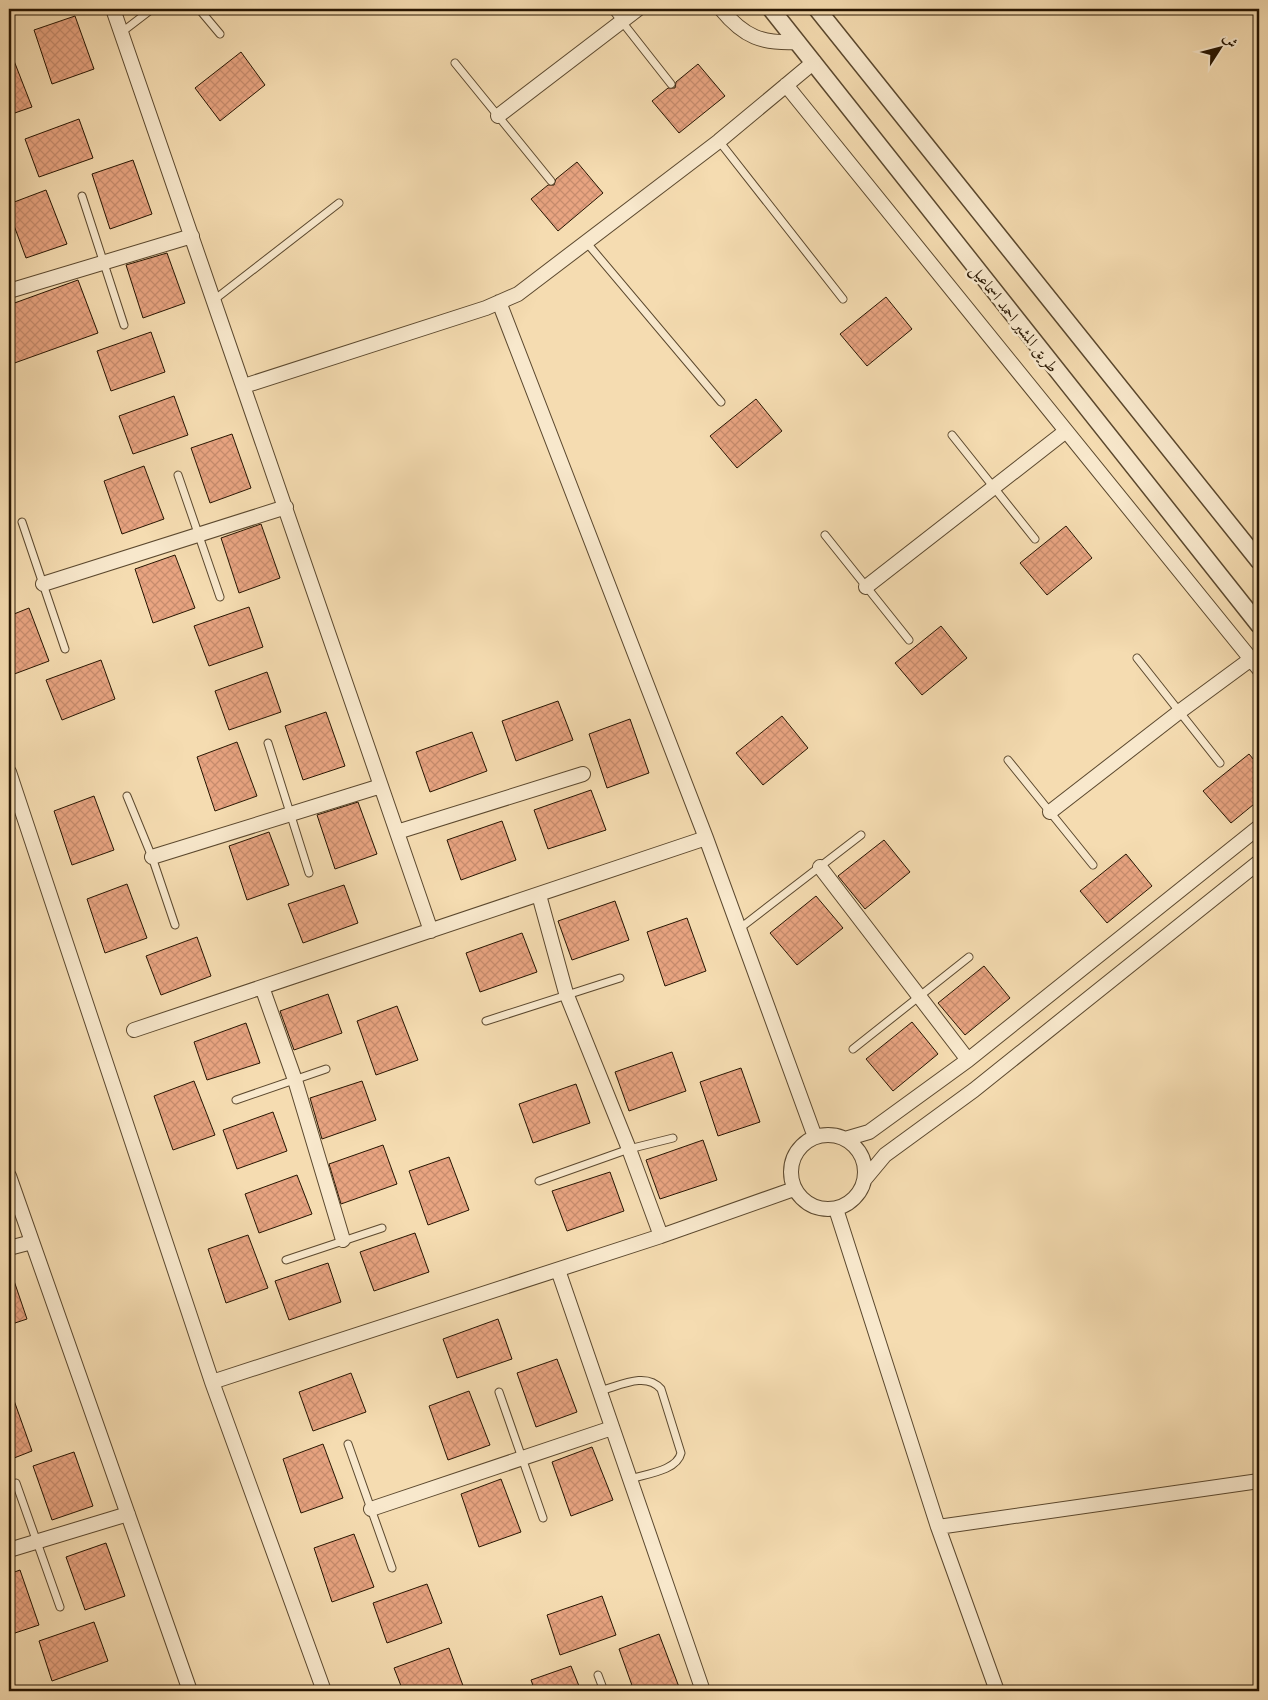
<svg xmlns="http://www.w3.org/2000/svg" width="1268" height="1700" font-family="'Libre Caslon Text',Amiri,serif">
<style>
.building{fill:url(#building-cross-hatch);stroke:#281602}
.lines{fill:none;stroke-linecap:round;stroke-linejoin:round}
.service-casing{stroke:#5b482e;stroke-width:9}
.minor-casing{stroke:#5b482e;stroke-width:16}
.tertiary-casing{stroke:#5b482e;stroke-width:19}
.service{stroke:#f8e8cc;stroke-width:7}
.minor{stroke:#f8e8cc;stroke-width:14}
.tertiary{stroke:#f8e8cc;stroke-width:16}
.labels{text-anchor:middle;dominant-baseline:central;stroke-width:5;stroke-linejoin:round;paint-order:stroke}
.street-label{font-size:16px;fill:#281602;stroke:#f8e8cc}
</style>
<defs>
<pattern id="building-cross-hatch" width="8" height="8" patternUnits="userSpaceOnUse" patternTransform="scale(1.25)"><rect width="8" height="8" fill="#e8a481"/><path d="M0 0l8 8M0 8l8-8" fill="none" stroke="#c78c6e"/></pattern>
</defs>
<rect width="100%" height="100%" fill="#f5dcb1"/>
<filter id="stains"><feTurbulence type="fractalNoise" baseFrequency=".004" numOctaves="4"/><feColorMatrix values="0 0 0 0 .2 0 0 0 0 .09 0 0 0 0 .02 0 0 0 .5 -.17"/></filter>
<radialGradient id="worn" r=".72"><stop offset=".6" stop-color="#630" stop-opacity="0"/><stop offset="1" stop-color="#630" stop-opacity=".3"/></radialGradient>
<path class="building" d="M75,16L94,69L52,84L34,30Z
M9,48L32,107L9,115Z
M241,52L265,85L220,121L195,88Z
M698,64L725,96L679,133L652,101L668,88H675L676,82Z
M79,119L93,158L39,177L25,139Z
M133,160L152,214L110,229L92,174Z
M577,162L603,193L558,231L531,199L548,185H554L556,179Z
M46,190L67,244L26,258L9,212V204Z
M167,253L185,303L143,318L126,265Z
M78,280L98,333L9,365V305Z
M886,297L912,329L867,366L840,334Z
M151,332L165,372L111,391L97,351Z
M174,396L188,435L133,454L119,416Z
M756,399L782,431L737,468L710,436Z
M232,434L251,488L210,503L191,448Z
M144,466L164,519L122,534L104,481Z
M261,524L280,578L239,593L221,538Z
M1066,526L1092,558L1047,595L1020,563Z
M175,555L195,608L153,623L135,569Z
M249,607L263,647L209,666L194,626Z
M29,608L49,661L9,676V616Z
M941,626L967,658L922,695L895,663Z
M101,660L115,699L62,720L46,680Z
M267,672L281,712L229,730L215,691Z
M558,701L573,740L516,761L502,721Z
M326,712L345,766L303,780L285,726Z
M782,716L808,748L763,785L736,753Z
M630,719L649,773L607,788L589,734Z
M472,732L487,771L430,792L416,752Z
M237,742L257,796L215,811L197,757Z
M1249,754L1259,766V800L1231,823L1203,791Z
M591,790L606,830L548,849L534,810Z
M94,796L114,850L72,865L54,811Z
M358,802L377,854L335,869L317,815Z
M502,821L516,860L461,880L447,840Z
M269,832L289,885L247,900L229,846Z
M884,840L910,872L865,909L838,876Z
M1126,854L1152,886L1107,923L1080,891Z
M127,884L147,938L105,953L87,899Z
M344,885L358,923L303,943L288,904Z
M816,896L843,928L797,965L770,933Z
M615,901L629,940L572,960L558,921Z
M687,918L706,971L665,986L647,932Z
M522,933L537,972L480,992L466,953Z
M197,937L211,976L161,995L146,956Z
M984,966L1010,998L965,1035L938,1003Z
M328,994L342,1033L294,1050L280,1011Z
M397,1006L418,1060L376,1075L357,1021Z
M912,1022L938,1054L893,1091L866,1059Z
M246,1023L260,1063L207,1080L194,1042Z
M672,1052L686,1091L629,1111L615,1072Z
M741,1068L760,1122L718,1136L700,1082Z
M194,1081L215,1135L173,1150L154,1096Z
M362,1081L376,1120L322,1139L310,1098Z
M576,1084L590,1123L533,1143L519,1104Z
M273,1112L287,1151L237,1169L223,1130Z
M703,1140L717,1180L660,1199L646,1160Z
M383,1145L397,1184L341,1204L329,1164Z
M449,1157L469,1210L428,1225L409,1171Z
M610,1172L624,1211L567,1231L552,1191Z
M297,1175L312,1214L259,1233L245,1194Z
M415,1233L429,1272L374,1291L360,1252Z
M248,1235L268,1288L226,1303L208,1249Z
M328,1263L341,1302L289,1320L275,1281Z
M9,1272H11L27,1319L9,1325Z
M498,1319L512,1359L457,1378L443,1339Z
M557,1359L577,1412L536,1427L517,1373Z
M351,1373L366,1412L313,1431L299,1392Z
M469,1391L490,1445L448,1460L429,1406Z
M9,1392H11L32,1451L9,1460Z
M323,1444L343,1498L301,1513L283,1459Z
M592,1447L613,1500L571,1516L552,1462Z
M74,1452L93,1506L52,1520L33,1466Z
M501,1479L521,1532L479,1547L461,1494Z
M354,1534L374,1587L332,1602L314,1548Z
M106,1543L125,1596L85,1610L66,1557Z
M20,1570L39,1625L9,1635V1574Z
M427,1584L442,1623L387,1643L373,1603Z
M602,1596L616,1635L560,1655L547,1615Z
M94,1622L108,1661L52,1681L39,1641Z
M659,1634L679,1687L669,1691H634L619,1649Z
M449,1648L465,1691H403L394,1668Z
M571,1666L581,1691H535L531,1680Z"/>
<g class="lines">
<g class="service-casing">
<path id="service" d="M199,9L220,34
M612,9L671,84
M122,32L152,9
M455,63L551,181
M719,141L843,299
M82,196L124,325
M587,243L721,402
M214,300L339,203
M952,435L1035,539
M178,475L220,597
M22,522L65,649
M825,535L909,640
M1137,658L1220,763
M268,743L309,873
M1008,760L1093,865
M127,796L152,857L175,925
M739,929L861,835
M486,1021L620,978
M853,1049L969,957
M236,1100L326,1069
M539,1181L629,1149L673,1138
M286,1260L382,1228
M600,1391C619,1386 646,1371 661,1389L681,1453C677,1471 645,1474 630,1479
M499,1392L543,1518
M348,1444L392,1568
M16,1483L60,1607
M598,1675L604,1691"/>
</g>
<g class="minor-casing">
<path id="minor" d="M113,9L431,931
M721,9C744,37 762,44 798,42
M786,85L1259,669
M498,116L638,9
M9,291L192,236
M499,302L706,838L815,1137
M244,386L486,308L518,294L719,141L814,62
M43,584L286,507
M866,587L1066,431
M9,772L212,1382L324,1691
M1050,812L1179,712L1251,659
M397,832L583,774
M152,857L381,786
M820,867L968,1060
M539,895L566,993L629,1149L661,1236
M262,987L295,1080L343,1240
M134,1030L706,838
M791 1172a37 37 0 1 1 74 0a37 37 0 1 1-74 0Z
M845,1139L869,1132L968,1060L1259,827
M9,1176L190,1691
M865,1179L885,1155L974,1090L1259,862
M836,1209L938,1527L997,1691
M9,1248L32,1242
M558,1270L703,1691
M212,1382L661,1236L794,1189
M371,1509L612,1428
M938,1527L1259,1481
M9,1550L128,1514"/>
</g>
<g class="tertiary-casing">
<path id="tertiary" d="M771,9L1259,625
M817,9L1259,561"/>
</g>
<use href="#service" class="service"/>
<use href="#minor" class="minor"/>
<use href="#tertiary" class="tertiary"/>
</g>
<g class="labels">
<g class="street-label">
<text transform="translate(1015 318) rotate(52)">طريق المشير احمد اسماعيل</text>
</g>
</g>
<rect width="1268" height="1700" fill="none" stroke="#f5dcb1" stroke-width="30"/>
<rect x="10" y="10" width="1248" height="1680" fill="none" stroke="#281602" stroke-width="2.5"/>
<rect x="15" y="15" width="1238" height="1670" fill="none" stroke="#281602"/>
<g transform="translate(1220 48) rotate(54)" stroke="#f8e8cc" stroke-width="4" paint-order="stroke">
<path d="M0-4L9 19L0 12L-9 19Z" fill="#281602"/>
<text y="-8" font-size="14" font-weight="bold" text-anchor="middle" fill="#281602">ش</text>
</g>
<rect width="100%" height="100%" filter="url(#stains)"/>
<rect width="100%" height="100%" fill="url(#worn)"/>
</svg>
